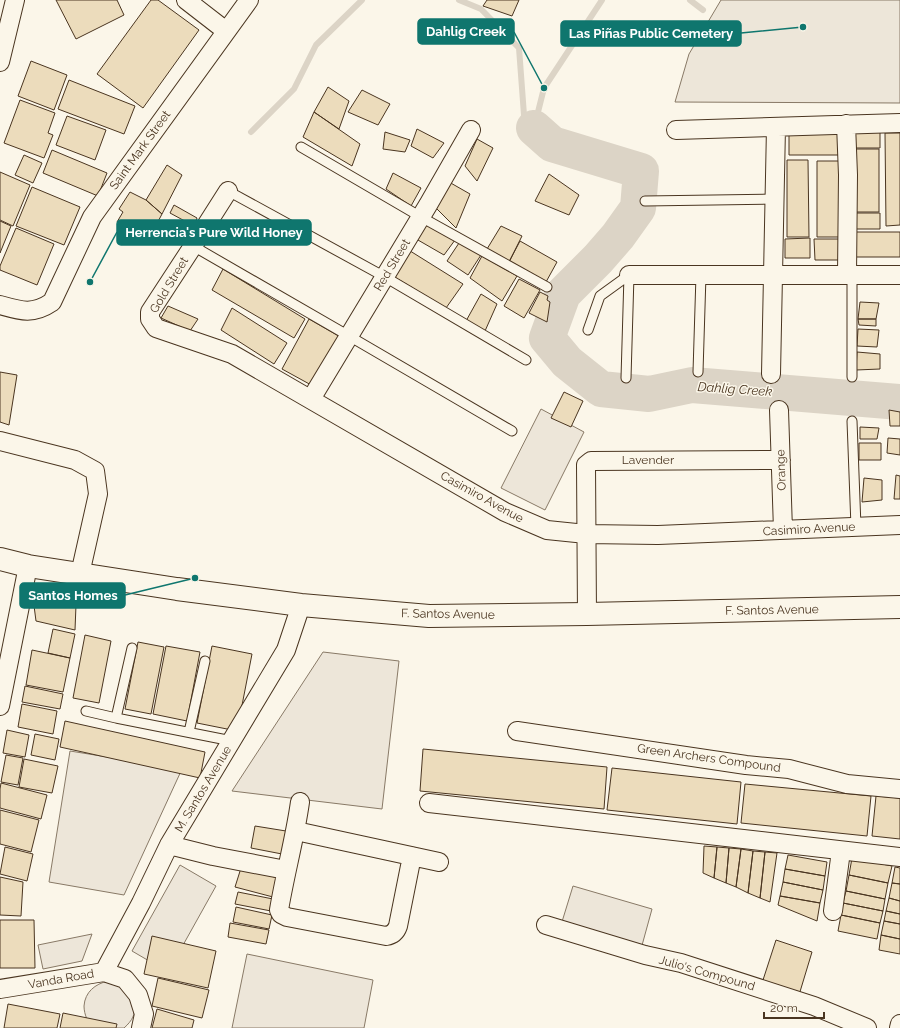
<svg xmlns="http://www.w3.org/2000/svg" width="900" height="1028" font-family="Raleway,sans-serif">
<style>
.green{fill:#ede6d9;stroke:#887966}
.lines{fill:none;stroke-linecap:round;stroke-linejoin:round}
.stream{stroke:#dcd4c6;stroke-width:6}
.river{stroke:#dcd4c6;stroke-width:36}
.building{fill:#ecdcbc;stroke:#4a3520}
.service-casing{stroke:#4a3520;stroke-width:11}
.minor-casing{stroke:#4a3520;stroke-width:20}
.tertiary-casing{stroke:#4a3520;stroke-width:24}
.service{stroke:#fbf6e9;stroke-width:9}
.minor{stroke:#fbf6e9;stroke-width:18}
.tertiary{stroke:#fbf6e9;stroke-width:22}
.labels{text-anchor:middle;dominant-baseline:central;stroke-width:3;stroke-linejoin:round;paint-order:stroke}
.street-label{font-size:12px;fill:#4a3520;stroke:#fbf6e9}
.water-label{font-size:13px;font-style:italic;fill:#4a3520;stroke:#fbf6e9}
.leader{fill:none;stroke:#0f766e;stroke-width:1.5}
.callout-dot{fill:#0f766e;stroke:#fbf6e9;stroke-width:1.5}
.callout{fill:#0f766e;stroke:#0f766e;stroke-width:1.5}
.callout-label{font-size:13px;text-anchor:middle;font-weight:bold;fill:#fff}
</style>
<rect width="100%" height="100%" fill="#fbf6e9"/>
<path class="green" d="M721,0H900V103L675,102L689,54Z
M541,409L584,432L545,510L501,488Z
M323,652L399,661L382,809L232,791Z
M70,751L182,769L124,895L49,882Z
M180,865L216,886L168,972L132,951Z
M573,886L652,909L641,949L561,925Z
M92,934L82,961L43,969L38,945Z
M247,954L373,980L364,1028H232Z
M108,981L124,986C133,1003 142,1012 124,1028H96C93,1025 89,1022 87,1019C85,1015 84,1010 84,1006C85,992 95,984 108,981Z"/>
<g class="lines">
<path class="stream" d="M459,0L481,9L519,48L524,115L534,128
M690,0L703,10
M534,128L544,88L602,0
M251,132L294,89L316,45L362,0"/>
<path class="river" d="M534,128L552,144L641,171L638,208L618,236L598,259L563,294L547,338L567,362L601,389L649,394L692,385L900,402"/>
</g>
<path class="building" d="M56,0H117L124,15L76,39Z
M151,0H158L199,30L143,108L97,74Z
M487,0H519L512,16L483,6Z
M31,61L67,75L54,110L18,96Z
M69,80L135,106L124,134L58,109Z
M328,87L349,101L339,129L314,112Z
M362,90L390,104L378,125L348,112Z
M20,100L55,113L48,133L53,135L44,158L4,143Z
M314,112L360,144L352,166L303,137Z
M67,116L106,130L95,160L56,145Z
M789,128H839V155H789Z
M853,128H880V148H853Z
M417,129L444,143L433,158L411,146Z
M385,132L410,140L405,152L383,149Z
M885,133H900V225L886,226Z
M477,139L493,148L477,181L465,166Z
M854,149H879V212H854Z
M52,150L107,173L98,196L43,173Z
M24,155L42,163L33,183L15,175Z
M787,160H808L809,237H787Z
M817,161H841L842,237H817Z
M167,165L182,175L162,214L146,200Z
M0,172L30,185L13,226L0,220Z
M393,173L421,188L411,206L386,189Z
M549,174L579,195L569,215L535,201Z
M449,182L470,194L456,228L435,207Z
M32,187L80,207L64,245L16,226Z
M130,192L146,200L162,214L146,244L117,222L123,212L119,209Z
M174,205L197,218L194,226L170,213Z
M854,213H880V229H854Z
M0,221L11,226L0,253Z
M421,221L455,240L444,255L411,236Z
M501,226L522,236L509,262L487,249Z
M16,228L54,244L37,285L0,270V266Z
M852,232H900V257H852Z
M810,238V258H785V239Z
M814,239H842V260H815Z
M520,241L557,262L546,282L509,262Z
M459,243L481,255L468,275L447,261Z
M407,249L463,284L446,308L391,275Z
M482,256L517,276L502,301L470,278Z
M223,269L305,319L294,338L212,290Z
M519,279L540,290L524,318L504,306Z
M540,292L548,296L547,300L550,302L547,322L529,313Z
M481,294L497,304L485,331L466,321Z
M860,302L879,303L876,319H858Z
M168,306L198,319L190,331L161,318Z
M232,308L287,343L274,364L221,330Z
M309,319L342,338L313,386L282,369Z
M858,319H876V326L859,325Z
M858,329L879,330L877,347L857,346Z
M857,352L880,354V369L856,370Z
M0,372L17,375L9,425L0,422Z
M564,392L583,401L571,427L551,418Z
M889,410L900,412V426H890Z
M860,427L879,428L877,439H860Z
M888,438L900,439V455L887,453Z
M859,443H881V460H859Z
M896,475L900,476V499H894Z
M864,478L882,480V500L862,502Z
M33,598L76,605L75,630L36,621Z
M53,629L75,634L70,658L48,653Z
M85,635L111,641L99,703L73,698Z
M138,642L164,647L151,714L125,709Z
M166,646L200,652L187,721L153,714Z
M212,646L252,654L237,731L197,723Z
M32,650L70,658L63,692L26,685Z
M25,686L63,694L60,709L22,702Z
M22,704L57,711L53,734L18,727Z
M65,721L205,752L200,778L60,747Z
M7,730L29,735L25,757L3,753Z
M35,734L59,739L55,760L31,755Z
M423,749L607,767L604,809L420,791Z
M6,755L23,758L18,785L1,782Z
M24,759L58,766L52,793L19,787Z
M612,768L741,782L737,824L607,810Z
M1,783L47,795L41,819L0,808V789Z
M745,784L871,796L867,836L741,823Z
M876,796L900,798V839L872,836Z
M0,810L39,820L31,852L0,844Z
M255,826L286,831L282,854L251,848Z
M704,846L717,847L714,878L703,873Z
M5,847L33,854L27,881L0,874Z
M717,847L729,848L726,883L714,878Z
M729,848L741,849L736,887L726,883Z
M741,849L753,851L748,893L736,887Z
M753,851L765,852L760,898L748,893Z
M765,852L777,853L770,902L760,898Z
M788,855L827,862L825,876L785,869Z
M852,858L892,866L888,883L849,875Z
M895,867L900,868V884L892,883Z
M241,868L278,878L273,897L235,887Z
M785,869L825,876L823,890L783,882Z
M849,875L888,883L885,899L846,891Z
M0,877L23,882L21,916L0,915Z
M783,882L823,890L820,903L780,896Z
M892,883L900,884V901L889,898Z
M846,891L885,899L883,911L843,903Z
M238,892L273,899L271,911L235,904Z
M780,896L820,903L817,921L778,905Z
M889,898L900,901V914L886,911Z
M843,903L883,911L880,923L841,915Z
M236,907L272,915L269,929L233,922Z
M886,911L900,914V924L884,921Z
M841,915L880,923L877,939L838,931Z
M0,920H34L35,968H0Z
M884,921L900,924V939L881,935Z
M230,923L269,930L266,944L228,937Z
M881,935L900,939V954L879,950Z
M152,936L216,951L208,988L144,974Z
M776,940L812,952L799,995L763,980Z
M158,978L209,990L202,1018L152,1006Z
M8,1004L60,1014L57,1028H4Z
M157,1009L194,1020L192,1028H152Z
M63,1013L117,1024L116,1028H60Z"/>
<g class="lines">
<g class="service-casing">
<path id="service" d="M301,147L421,217L547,287
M228,191L385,277L526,360
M645,201L774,199
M193,246L349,336L512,431
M588,330L600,296L629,275
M698,372L701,275
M852,377V275
M626,378L629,275
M852,421L856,527
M132,648L116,718L232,741
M86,711L116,718
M189,732L205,661"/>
</g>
<g class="minor-casing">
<path id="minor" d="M186,0L226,31
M0,62L15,0
M846,124L848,175L847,275
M676,130L900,123
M228,191L193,246L150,312V319L156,328L232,354L505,512L547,530L586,534L658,535L900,525
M629,275H900
M0,305C21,311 33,315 52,302L92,217L249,0
M771,374L776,127
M311,399L428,205L471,130
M779,410L783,530
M0,441L75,460L95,471L98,494L80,574
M587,614L586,465L591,461L781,460
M0,706L28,566
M517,731L746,765L789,769L847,784L900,789
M300,802C295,838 285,874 279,910L281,914L287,917L386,936C392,935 396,932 398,926L412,856
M429,803L900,857
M296,831L439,862
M169,845L213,856L286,870
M833,911L841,851
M546,925L645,955L681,963L814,1006L867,1028
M104,972L141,903L169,845L286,650L301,605
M0,989L104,972L125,979L138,995L144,1014L141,1028
M899,1028L900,1024"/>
</g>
<g class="tertiary-casing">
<path id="tertiary" d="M0,559L28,566L177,589L301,605L429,616L587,614L900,607"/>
</g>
<use href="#service" class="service"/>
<use href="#minor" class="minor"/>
<use href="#tertiary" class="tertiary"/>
</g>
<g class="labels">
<g class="street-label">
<text transform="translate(140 150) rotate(-54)">Saint Mark Street</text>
<text transform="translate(392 265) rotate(-59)">Red Street</text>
<text transform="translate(169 285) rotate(-59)">Gold Street</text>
<text x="648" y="460">Lavender</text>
<text transform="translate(781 470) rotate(-92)">Orange</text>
<text transform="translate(482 497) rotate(29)">Casimiro Avenue</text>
<text transform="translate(809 529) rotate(-3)">Casimiro Avenue</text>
<text transform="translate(772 610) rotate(-1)">F. Santos Avenue</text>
<text transform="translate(448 614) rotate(1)">F. Santos Avenue</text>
<text transform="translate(709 758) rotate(8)">Green Archers Compound</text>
<text transform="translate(203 789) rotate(-59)">M. Santos Avenue</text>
<text transform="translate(707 973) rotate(16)">Julio's Compound</text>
<text transform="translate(61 979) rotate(-10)">Vanda Road</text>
</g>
<g class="water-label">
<text transform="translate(735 389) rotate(4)">Dahlig Creek</text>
</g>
</g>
<path class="leader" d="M544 88L514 32M803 27L741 33M90 282L117 232M195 578L125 595"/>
<g class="callout-dot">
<circle cx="544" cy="88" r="4"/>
<circle cx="803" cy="27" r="4"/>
<circle cx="90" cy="282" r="4"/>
<circle cx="195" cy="578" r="4"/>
</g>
<g class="callout">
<rect x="418" y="19" width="96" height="25" rx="4"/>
<rect x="561" y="21" width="180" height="25" rx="4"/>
<rect x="117" y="220" width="194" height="25" rx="4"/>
<rect x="20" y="583" width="105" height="25" rx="4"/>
</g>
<g class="callout-label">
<text x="466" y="36">Dahlig Creek</text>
<text x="651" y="38">Las Piñas Public Cemetery</text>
<text x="214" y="237">Herrencia's Pure Wild Honey</text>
<text x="73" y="600">Santos Homes</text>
</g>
<path d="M764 1012v6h60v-6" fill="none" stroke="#4a3520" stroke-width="2"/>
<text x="770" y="1012" font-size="12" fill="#4a3520" stroke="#fbf6e9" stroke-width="3" paint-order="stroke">20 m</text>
</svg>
